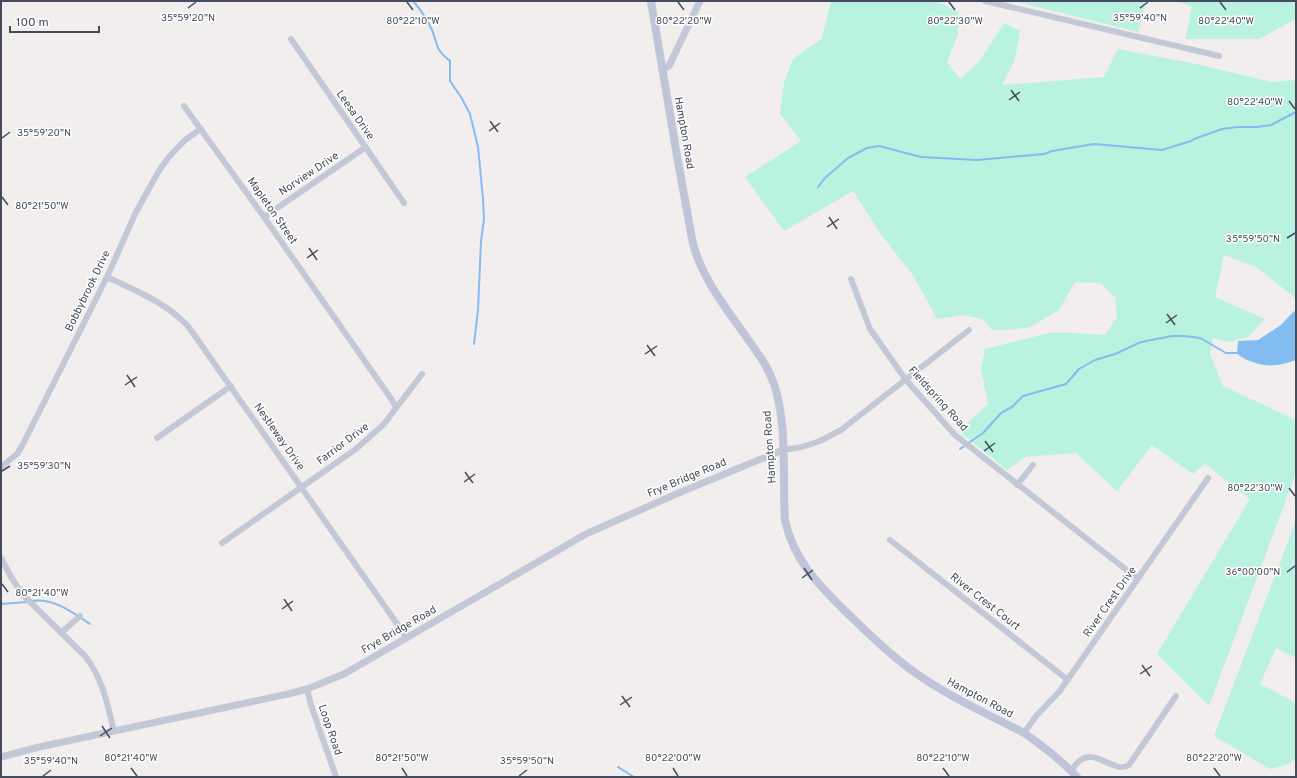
<svg xmlns="http://www.w3.org/2000/svg" width="1297" height="778" font-family="Overpass,sans-serif">
<style>
.green{fill:#b9f2de}
.water{fill:#83bcf1}
.lines{fill:none;stroke-linecap:round;stroke-linejoin:round}
.stream{stroke:#83bcf1;stroke-width:2}
.minor{stroke:#c3c8d6;stroke-width:6}
.tertiary{stroke:#c3c8d6;stroke-width:7}
.secondary{stroke:#bfc4d8;stroke-width:8}
.ticks{fill:none;stroke:#454b5c;stroke-width:1.5}
.labels{text-anchor:middle;dominant-baseline:central;stroke-width:3;stroke-linejoin:round;paint-order:stroke}
.street-label{font-size:11px;fill:#454b5c;stroke:#fff}
.ticks-label{font-size:10px;text-anchor:middle;fill:#454b5c;stroke:#fff;stroke-width:3;stroke-linejoin:round;paint-order:stroke}
</style>
<rect width="100%" height="100%" fill="#f1eeed"/>
<path class="green" d="M831,1H938L959,13L958,34L947,62L960,79L979,62L1004,23L1020,31L1015,59L1002,85L1104,77L1118,49L1196,64L1272,82L1296,80V299L1288,292L1256,267L1224,255L1215,297L1265,319L1248,337L1228,342L1213,338L1210,354L1223,386L1296,420V473L1209,706L1157,654L1250,499L1205,464L1193,474L1152,445L1117,491L1076,453L1025,457L1007,470L959,431L988,404L981,369L985,349L1049,333H1073L1105,335L1117,317L1115,297L1100,283L1075,282L1059,310L1030,327L1008,330H992L982,319L963,315L937,319L913,275L882,236L853,191L784,231L745,177L801,141L780,114L784,83L793,59L822,38Z
M1013,1H1146L1138,32Z
M1177,1H1296V19L1259,39H1185L1192,7Z
M1296,520V658L1276,648L1260,684L1296,703V759L1286,765L1270,769L1214,736Z"/>
<path class="water" d="M1294,311L1296,313V360C1279,366 1267,368 1250,361C1245,359 1240,357 1237,353L1238,341L1258,340L1281,325Z"/>
<g class="lines">
<path class="stream" d="M413,1C421,10 427,19 432,30C439,47 434,48 450,61V81L461,97L470,114L478,147L483,199L484,219L481,241L478,310L474,344
M818,187L825,178L848,158L867,148L879,146L921,157L977,160L1044,154L1052,151L1094,144L1162,150L1191,141L1194,139L1222,129L1238,127H1257L1271,125L1296,112
M960,449L983,433L1001,413L1012,407L1023,396L1066,384L1079,369L1095,360L1115,354L1141,342L1172,336H1185L1200,338L1226,353H1239
M32,601C54,598 72,612 90,624
M1,604L27,602
M618,767L634,777"/>
<path class="minor" d="M985,1L1219,56
M291,39L404,203
M184,106L264,217L392,400L396,408
M264,217L366,147
M107,277C136,291 165,302 188,326L407,638
M851,279L870,329L906,380L955,435L1138,579
M157,438L231,386
M783,450L802,447L820,441L841,430L969,330
M1,467L17,454L23,444L107,277L136,212L160,169L168,158L185,140L201,129
M1017,485L1033,465
M890,540L1068,680
M222,543L356,449L384,424L422,374
M1,558L11,577L24,596L85,656C103,679 107,703 114,731
M61,633L80,616
M307,689L311,705L336,777
M1024,733L1037,715L1059,692L1208,478
M1071,771C1074,767 1077,762 1082,759C1098,750 1114,774 1129,765L1176,696"/>
<path class="tertiary" d="M662,70L669,66L700,1
M1,757L39,747L288,694L307,689L344,674L586,534L681,492L783,450"/>
<path class="secondary" d="M651,1L677,156L693,244C703,280 726,308 747,338C755,349 764,361 770,374C789,416 782,475 785,521C794,559 815,581 842,608C864,629 885,651 910,669C945,695 986,713 1024,733C1043,746 1061,760 1077,777"/>
</g>
<path class="ticks" d="M407,2L413,10M678,2L684,10M949,2L955,10M1220,2L1226,10M188,8L196,2M1140,8L1148,2M1011,90L1019,101M1009,100L1020,92M1289,101L1295,109M490,121L498,132M489,131L500,123M2,138L10,132M2,197L8,205M829,217L837,229M827,227L839,219M1287,238L1295,233M309,248L317,260M307,258L318,250M1167,314L1175,325M1166,323L1177,315M647,345L655,356M645,354L657,346M127,375L135,387M125,385L137,377M985,441L993,452M984,451L995,443M2,471L10,466M465,472L473,483M464,482L475,474M1289,488L1295,496M804,568L812,580M1287,572L1295,566M802,578L813,570M2,584L8,592M284,599L292,611M282,609L293,601M1142,665L1150,676M1140,674L1152,666M622,696L630,707M620,705L632,697M102,726L110,738M100,736L112,728M131,768L137,776M402,768L407,776M673,768L678,776M943,768L949,776M1214,768L1220,776M43,776L51,770M519,776L527,770"/>
<g class="labels">
<g class="street-label">
<text transform="translate(355 115) rotate(55)">Leesa Drive</text>
<text transform="translate(684 133) rotate(80)">Hampton Road</text>
<text transform="translate(309 174) rotate(-34)">Norview Drive</text>
<text transform="translate(272 211) rotate(55)">Mapleton Street</text>
<text transform="translate(88 291) rotate(-64)">Bobbybrook Drive</text>
<text transform="translate(938 399) rotate(48)">Fieldspring Road</text>
<text transform="translate(279 437) rotate(55)">Nestleway Drive</text>
<text transform="translate(343 444) rotate(-37)">Farrior Drive</text>
<text transform="translate(770 447) rotate(-94)">Hampton Road</text>
<text transform="translate(687 478) rotate(-23)">Frye Bridge Road</text>
<text transform="translate(985 602) rotate(38)">River Crest Court</text>
<text transform="translate(1110 602) rotate(-55)">River Crest Drive</text>
<text transform="translate(399 630) rotate(-30)">Frye Bridge Road</text>
<text transform="translate(980 698) rotate(28)">Hampton Road</text>
<text transform="translate(330 730) rotate(71)">Loop Road</text>
</g>
</g>
<g class="ticks-label">
<text x="188" y="21">35°59'20"N</text>
<text x="1140" y="21">35°59'40"N</text>
<text x="413" y="24">80°22'10"W</text>
<text x="955" y="24">80°22'30"W</text>
<text x="684" y="24">80°22'20"W</text>
<text x="1226" y="24">80°22'40"W</text>
<text x="1255" y="105">80°22'40"W</text>
<text x="44" y="136">35°59'20"N</text>
<text x="42" y="209">80°21'50"W</text>
<text x="1253" y="242">35°59'50"N</text>
<text x="44" y="469">35°59'30"N</text>
<text x="1255" y="491">80°22'30"W</text>
<text x="1253" y="575">36°00'00"N</text>
<text x="42" y="596">80°21'40"W</text>
<text x="131" y="761">80°21'40"W</text>
<text x="402" y="761">80°21'50"W</text>
<text x="673" y="761">80°22'00"W</text>
<text x="943" y="761">80°22'10"W</text>
<text x="1214" y="761">80°22'20"W</text>
<text x="51" y="764">35°59'40"N</text>
<text x="527" y="764">35°59'50"N</text>
</g>
<rect width="1297" height="778" fill="none" stroke="#454b5c" stroke-width="4"/>
<path d="M10 26v6h89v-6" fill="none" stroke="#454b5c" stroke-width="2"/>
<text x="16" y="26" font-size="12" fill="#454b5c" stroke="#ffffff" stroke-width="3" paint-order="stroke">100 m</text>
</svg>
